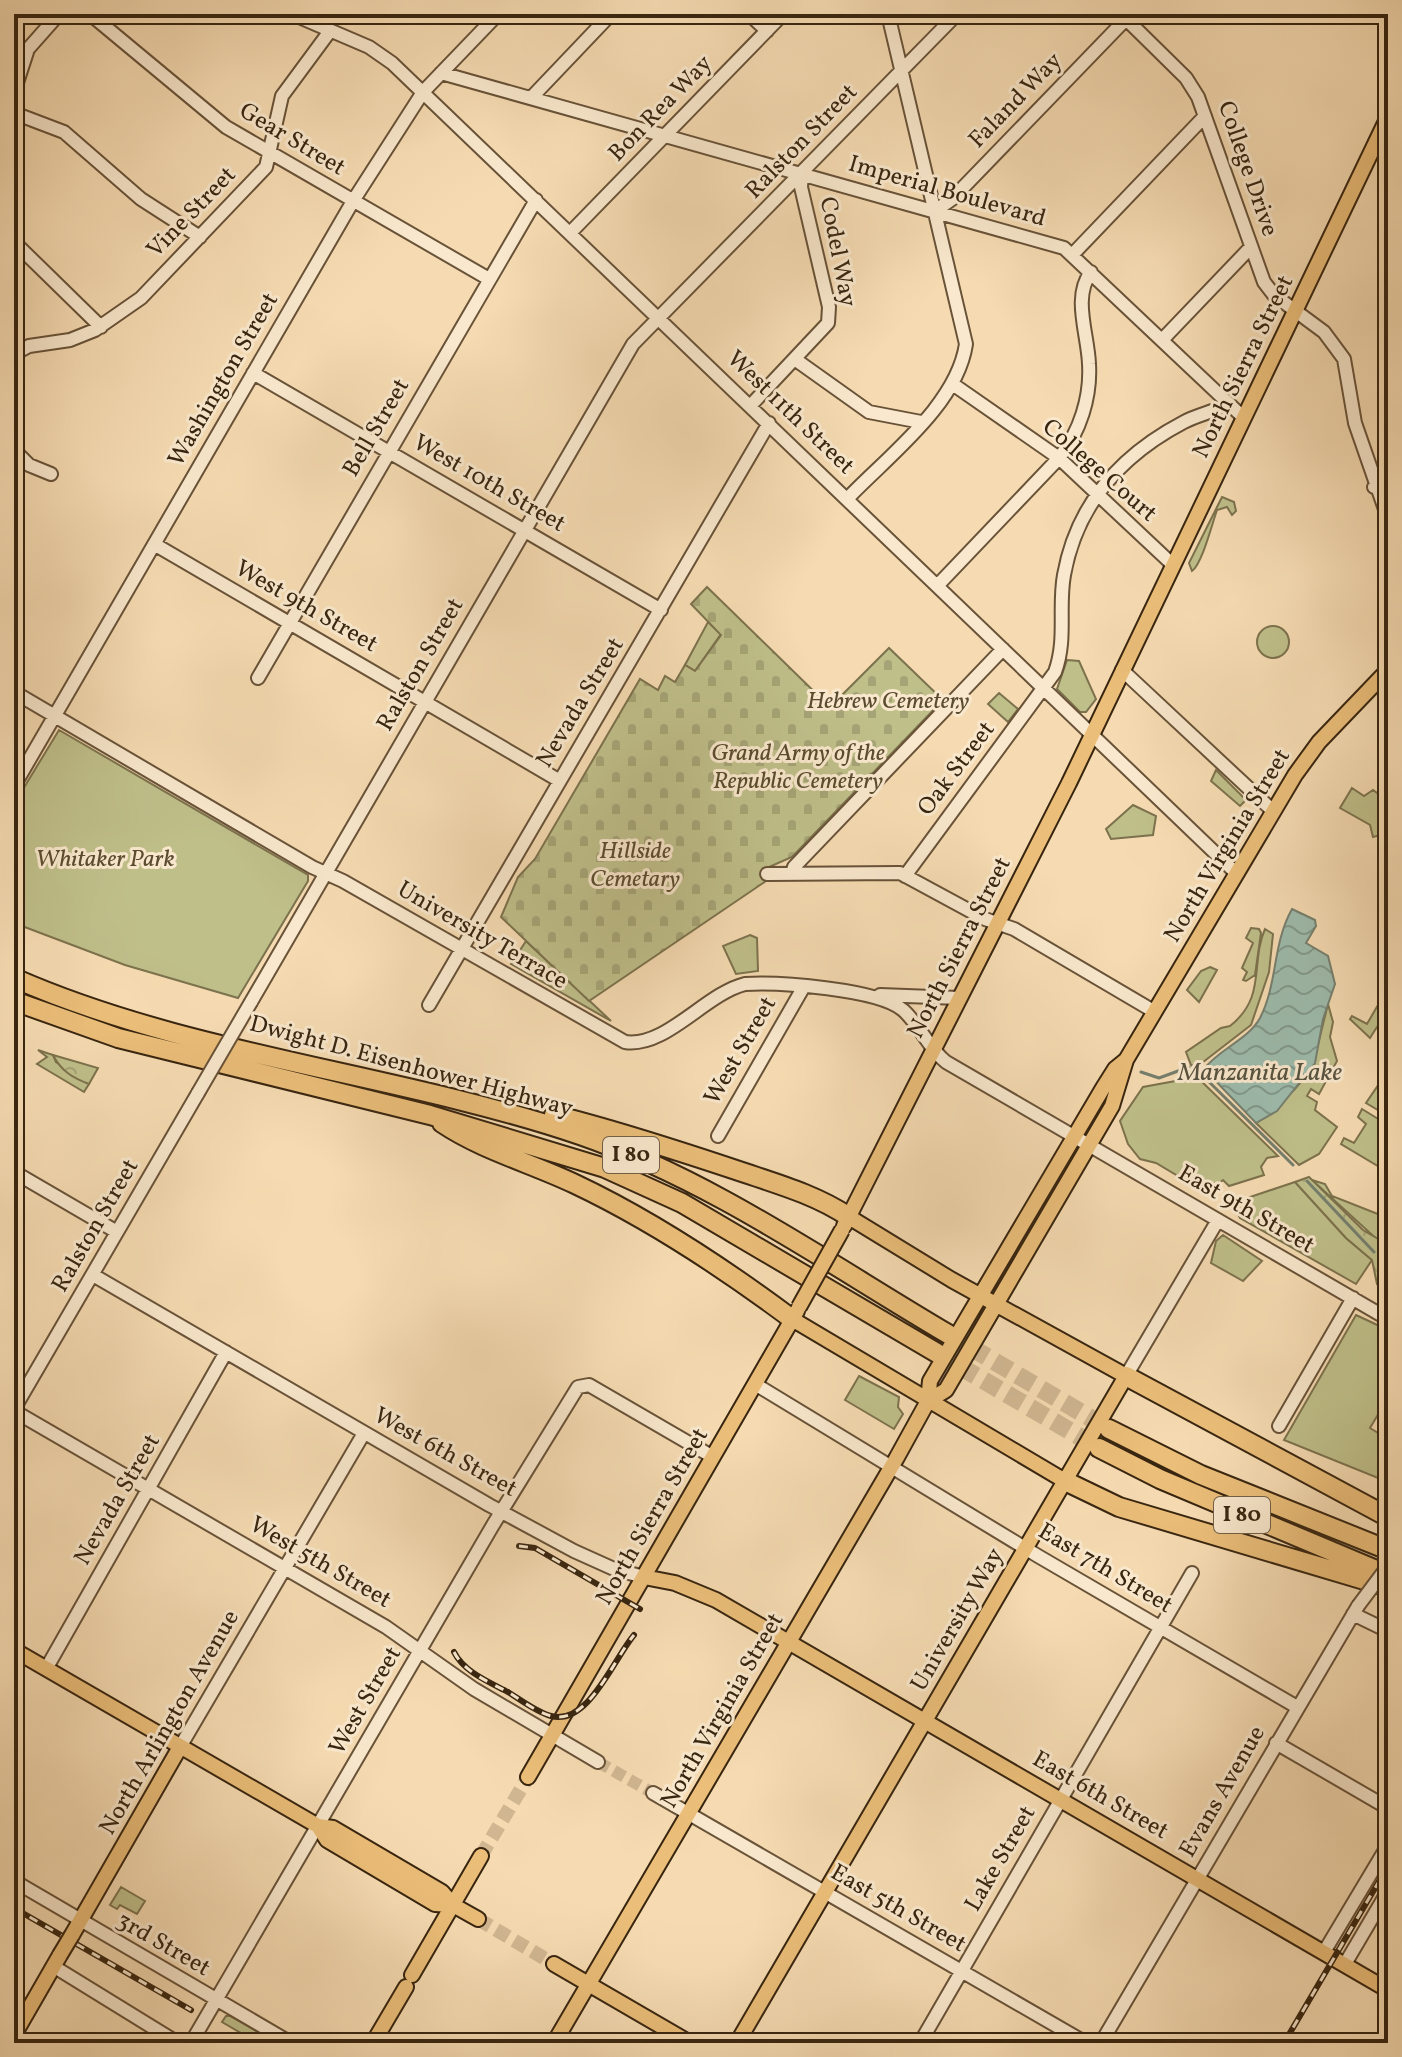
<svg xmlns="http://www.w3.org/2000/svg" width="1402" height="2057" font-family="Vollkorn,serif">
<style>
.green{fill:#bfbf8a;stroke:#7c724d;stroke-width:2}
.forest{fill:url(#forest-crowns);stroke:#7c724d;stroke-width:2}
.cemetery{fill:url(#cemetery-stones);stroke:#7c724d;stroke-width:2}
.water{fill:url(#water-waves);stroke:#757f6e;stroke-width:2}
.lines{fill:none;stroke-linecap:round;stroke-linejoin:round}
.stream{stroke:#757f6e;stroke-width:3}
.minor-tunnel{stroke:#d0b792;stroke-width:12;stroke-dasharray:12 6;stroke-linecap:butt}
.major-tunnel{stroke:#d0b792;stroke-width:14;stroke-dasharray:14 7;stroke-linecap:butt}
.highway-tunnel{stroke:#d0b792;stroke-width:18;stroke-dasharray:18 9;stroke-linecap:butt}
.minor-casing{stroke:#685238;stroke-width:16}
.major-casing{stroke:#382510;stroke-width:18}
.highway-casing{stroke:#382510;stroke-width:22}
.minor{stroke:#f9e8cd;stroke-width:12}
.major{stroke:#ebbe79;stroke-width:14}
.highway{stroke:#ebbe79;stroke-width:18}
.rail-casing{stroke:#382510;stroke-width:6}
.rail{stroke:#f9e8cd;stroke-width:3;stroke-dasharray:9;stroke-linecap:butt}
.minor-bridge-casing{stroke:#685238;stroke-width:16;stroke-linecap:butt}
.major-bridge-casing{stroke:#382510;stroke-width:18;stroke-linecap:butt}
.minor-bridge{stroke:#f9e8cd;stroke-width:12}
.major-bridge{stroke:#ebbe79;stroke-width:14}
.labels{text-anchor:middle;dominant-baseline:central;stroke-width:6;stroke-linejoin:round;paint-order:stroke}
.shield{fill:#f9e8cd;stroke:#726049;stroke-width:2}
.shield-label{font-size:22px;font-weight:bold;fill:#382510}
.street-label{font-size:24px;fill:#382510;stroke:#f9e8cd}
.park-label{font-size:24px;font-style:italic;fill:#5a4c2e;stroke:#f9e8cd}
.water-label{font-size:26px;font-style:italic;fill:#56523f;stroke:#f9e8cd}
</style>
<defs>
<pattern id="forest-crowns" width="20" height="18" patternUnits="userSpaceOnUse" patternTransform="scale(2)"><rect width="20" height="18" fill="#bfbf8a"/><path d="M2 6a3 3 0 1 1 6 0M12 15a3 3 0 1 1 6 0" fill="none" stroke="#a5a476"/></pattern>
<pattern id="cemetery-stones" width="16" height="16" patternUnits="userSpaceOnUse" patternTransform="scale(2)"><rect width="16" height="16" fill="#bfbf8a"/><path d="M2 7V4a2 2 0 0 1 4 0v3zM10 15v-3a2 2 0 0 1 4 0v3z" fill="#a5a476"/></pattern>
<pattern id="water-waves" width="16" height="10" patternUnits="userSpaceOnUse" patternTransform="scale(2)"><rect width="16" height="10" fill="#9dbbac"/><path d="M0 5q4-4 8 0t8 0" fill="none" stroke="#81988b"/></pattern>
</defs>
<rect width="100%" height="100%" fill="#f6dbb2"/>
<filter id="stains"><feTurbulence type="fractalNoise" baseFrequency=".0025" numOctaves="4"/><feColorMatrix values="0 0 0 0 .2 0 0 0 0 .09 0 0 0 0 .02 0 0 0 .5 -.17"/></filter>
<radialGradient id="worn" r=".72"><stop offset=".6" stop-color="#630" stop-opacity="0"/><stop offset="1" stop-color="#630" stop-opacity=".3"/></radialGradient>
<path class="green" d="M1222,497L1234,502L1236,511L1232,515L1227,507L1217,510C1212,524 1202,564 1192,571L1189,563Z
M708,622L721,634L695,671L685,665Z
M1257 642a16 16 0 1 1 32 0a16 16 0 1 1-32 0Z
M1067,660L1079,661L1096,699L1086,712H1080L1057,689Z
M999,693L1018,709L1008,722L988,704Z
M59,730L308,875V881L238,998L125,965L14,923V804Z
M1216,770L1246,800L1240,806L1211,781Z
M1352,788L1364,796L1373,790L1388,801V833L1373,837L1370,825L1340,808Z
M1133,805L1156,816L1153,835L1111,839L1106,829Z
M1251,928L1259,929L1261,933L1255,975L1246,981L1243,980L1247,972L1242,968L1253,943L1246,938Z
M1265,929L1273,934L1269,972L1251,1025L1198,1066L1191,1065L1186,1052L1221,1028L1230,1026C1267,997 1250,963 1265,929Z
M750,935L757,938L758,971L736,974L723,946Z
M526,941L611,1021L511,964Z
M1210,967L1217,970L1199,1002L1187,990L1201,971Z
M1382,998L1388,1001L1385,1009L1388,1022L1382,1029L1377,1027L1370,1038L1350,1019L1352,1016L1367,1024Z
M1328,1004L1333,1022L1330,1037L1337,1061L1319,1094L1311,1089L1307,1096L1317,1102L1315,1110L1337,1127L1319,1154L1299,1165L1256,1123L1294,1090L1312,1069Z
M38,1050L53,1055L56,1062L89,1084L84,1092L37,1064L47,1057Z
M1197,1077L1278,1156L1267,1158L1261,1167L1264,1175L1229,1186L1223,1180L1218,1184L1188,1182L1156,1163L1140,1159L1128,1144L1120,1121L1143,1087Z
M1379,1084L1388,1090V1116L1366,1103Z
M1362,1109L1388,1125V1178L1381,1168L1341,1144L1344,1138L1354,1143L1366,1124L1358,1117Z
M1312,1180L1325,1184L1332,1196L1388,1218V1258L1380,1242Z
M1295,1182L1346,1238L1372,1260L1356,1284L1240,1218L1235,1209L1241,1200Z
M1223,1235L1262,1261L1243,1281L1211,1263L1216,1241Z
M1356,1315L1388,1330V1398L1370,1428L1388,1439V1482L1284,1440Z
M859,1376L899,1397L898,1407L903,1414L894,1429L845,1400Z
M121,1887L145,1901L137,1914L120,1905L117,1909L110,1905Z
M226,2016H230L277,2043H258L222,2022Z"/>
<path class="forest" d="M53,1055L98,1068L89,1084C73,1078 61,1071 53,1055Z
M1309,1177L1363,1230L1385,1243L1388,1282L1377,1284L1372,1260L1346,1238L1295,1182Z"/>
<path class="cemetery" d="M707,587L830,707L889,648L943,700L792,857L769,867L766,881L589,1001L501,917L518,877L535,859L640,679L658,690L665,676L675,682L685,665L695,671L721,635L691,604Z"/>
<path class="water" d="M1292,909L1315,920L1316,926L1306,943L1328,956L1335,984L1323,1019L1315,1063L1277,1111L1256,1123L1204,1069C1219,1049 1248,1040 1260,1018C1278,983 1272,945 1292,909Z"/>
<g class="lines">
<path class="stream" d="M1193,1066L1293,1165
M1141,1072L1159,1078L1189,1067
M1307,1181L1374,1252
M1380,1260L1388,1270"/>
<path class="minor-tunnel" d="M598,1762L653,1793"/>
<path class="major-tunnel" d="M481,1856L528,1777
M478,1919L554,1964"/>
<path class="highway-tunnel" d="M948,1334L1109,1429
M937,1353L1099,1448"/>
<g class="minor-casing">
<path id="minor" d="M90,14L226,127L489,279
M292,14L369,47L392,63L1236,873
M749,14L767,31
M1121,14L1186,78L1198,97L1264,282L1274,295L1324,332L1344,359L1355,423L1388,518
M441,73L1064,248L1244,418
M14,92L28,49L59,14
M531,98L611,14
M14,113L64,132L141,199L200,237
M935,211L952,199L1126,19
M570,233L783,14
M14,242L101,327
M1073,254L1205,116
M1162,340L1251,247
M14,354L29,346L70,340L95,330L141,298L266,167L282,96L330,31
M796,360L869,412L921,422
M253,373L661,610
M954,385L1059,458L1173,565
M751,405L828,323L829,307L801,187L802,173
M14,450L29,465L51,474
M1374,487L1388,476
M847,499C888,456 957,405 966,344L888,14
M154,544L560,781
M937,586L1059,458C1080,432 1091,397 1089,364C1088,334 1072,297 1091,272
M1122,670L1273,811
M258,678L536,200
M14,692L312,867L343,881L625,1042C666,1048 705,994 745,984C779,982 878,989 903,1010C920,1025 928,1048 946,1062L1388,1319
M14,786L353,201L423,92L498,14
M767,874L900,873L985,919L1014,929L1155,1012
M792,874L794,867L1003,649
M905,876L1055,672C1067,639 1058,608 1064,575C1077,503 1121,455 1184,422C1199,414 1215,412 1229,403
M880,995L959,998
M251,1002L633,344L957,14
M429,1005L769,423
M718,1136L803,988
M14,1172L117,1232
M93,1275L489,1505L574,1551L614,1569L644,1577
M1126,1376L1218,1220
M755,1384L1038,1556L1297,1707
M14,1409L198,1093
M14,1411L386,1627L474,1689L598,1762
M1279,1426L1353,1298
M1353,1614L1388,1631
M46,1669L226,1352
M1276,1743L1388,1808
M180,1747L364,1433
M653,1793L1086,2043
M14,1881L291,2043
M1324,1952L1388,1845
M1345,1964L1388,1891
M53,1966L178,2043
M191,2043L493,1525L578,1387L589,1385L713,1457
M920,2043L1192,1573
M1101,2043L1358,1606"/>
</g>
<g class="major-casing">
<path id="major" d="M844,1226L1069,783L1388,117
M792,1319L1065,1481
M928,1401L946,1390L1112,1106L1126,1060L1295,775L1319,742L1388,670
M644,1577L675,1583L716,1600L1388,1990
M14,1650L318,1826L333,1828L442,1892L453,1905L478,1919
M528,1777L797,1311
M318,1826L327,1840L435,1904L453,1905
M72,1935L180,1747
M554,1964L690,2043
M412,1975L481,1856
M14,2035L60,1955
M373,2043L406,1987
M554,2043L896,1459L928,1401L930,1381L1103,1088L1115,1069L1126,1060
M737,2043L1126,1376L952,1280L849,1217"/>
</g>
<g class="highway-casing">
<path id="highway" d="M14,978C191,1056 397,1073 580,1135C711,1180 829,1264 948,1334
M14,1001L118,1038L430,1115L605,1168L682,1203L937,1353
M554,1115C615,1130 676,1150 736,1170C774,1183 815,1194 849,1217
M442,1123C482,1150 531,1163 575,1184C651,1220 725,1269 792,1319
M1126,1376L1388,1517
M1109,1429L1201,1475L1388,1550
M1099,1448L1160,1479L1388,1575
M1065,1481L1119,1507L1388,1587"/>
</g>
<use href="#minor" class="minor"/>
<use href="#major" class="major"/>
<use href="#highway" class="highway"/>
<g class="rail-casing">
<path id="rail" d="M519,1546L535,1548L640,1609
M454,1652C464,1672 489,1682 508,1692C521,1700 536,1712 551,1716C588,1726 613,1660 634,1635
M14,1908L191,2010
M1284,2043L1388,1866"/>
</g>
<use href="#rail" class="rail"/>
<g class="minor-bridge-casing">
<path id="minor-bridge" d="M198,1093L251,1002
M1358,1606L1388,1566"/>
</g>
<g class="major-bridge-casing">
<path id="major-bridge" d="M799,1307L842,1230
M60,1955L72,1935"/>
</g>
<use href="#minor-bridge" class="minor-bridge"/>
<use href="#major-bridge" class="major-bridge"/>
</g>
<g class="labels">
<g class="shield">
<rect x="603" y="1137" width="56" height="36" rx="6"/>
<rect x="1214" y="1497" width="56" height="36" rx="6"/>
</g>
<g class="shield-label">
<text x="631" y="1155">I 80</text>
<text x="1242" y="1515">I 80</text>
</g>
<g class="street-label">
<text transform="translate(1016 101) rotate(-46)">Faland Way</text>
<text transform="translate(661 109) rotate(-46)">Bon Rea Way</text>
<text transform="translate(292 140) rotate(31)">Gear Street</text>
<text transform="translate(802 142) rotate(-46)">Ralston Street</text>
<text transform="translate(1247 169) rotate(71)">College Drive</text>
<text transform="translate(947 192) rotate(16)">Imperial Boulevard</text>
<text transform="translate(192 213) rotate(-46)">Vine Street</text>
<text transform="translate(837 252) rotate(79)">Codel Way</text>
<text transform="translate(1244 367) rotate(-64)">North Sierra Street</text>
<text transform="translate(224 380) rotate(-60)">Washington Street</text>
<text transform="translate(790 413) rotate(44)">West 11th Street</text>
<text transform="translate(377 428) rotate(-60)">Bell Street</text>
<text transform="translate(1099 471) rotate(41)">College Court</text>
<text transform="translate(489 484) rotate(30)">West 10th Street</text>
<text transform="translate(306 607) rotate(30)">West 9th Street</text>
<text transform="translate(421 665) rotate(-60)">Ralston Street</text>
<text transform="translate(581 703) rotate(-59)">Nevada Street</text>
<text transform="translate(957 769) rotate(-53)">Oak Street</text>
<text transform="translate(1228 846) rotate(-59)">North Virginia Street</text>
<text transform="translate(482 936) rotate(30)">University Terrace</text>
<text transform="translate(960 948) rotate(-63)">North Sierra Street</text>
<text transform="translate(741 1051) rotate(-60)">West Street</text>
<text transform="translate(411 1067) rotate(15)">Dwight D. Eisenhower Highway</text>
<text transform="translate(1246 1210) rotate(30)">East 9th Street</text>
<text transform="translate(96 1226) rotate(-60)">Ralston Street</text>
<text transform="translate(445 1453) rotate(29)">West 6th Street</text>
<text transform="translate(118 1500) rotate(-60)">Nevada Street</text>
<text transform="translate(653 1517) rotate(-60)">North Sierra Street</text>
<text transform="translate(320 1563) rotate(30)">West 5th Street</text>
<text transform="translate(1105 1569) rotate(31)">East 7th Street</text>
<text transform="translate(958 1620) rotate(-60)">University Way</text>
<text transform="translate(366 1701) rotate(-60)">West Street</text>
<text transform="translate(723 1711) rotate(-60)">North Virginia Street</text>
<text transform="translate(170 1723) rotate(-60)">North Arlington Avenue</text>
<text transform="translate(1223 1792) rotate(-60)">Evans Avenue</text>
<text transform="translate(1100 1796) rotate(30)">East 6th Street</text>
<text transform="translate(1001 1859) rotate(-60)">Lake Street</text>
<text transform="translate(898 1909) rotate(30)">East 5th Street</text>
<text transform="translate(163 1945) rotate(30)">3rd Street</text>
</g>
<g class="park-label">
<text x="888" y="702">Hebrew Cemetery</text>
<text x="798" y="754">Grand Army of the<tspan x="798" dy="28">Republic Cemetery</tspan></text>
<text x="635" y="852">Hillside<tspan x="635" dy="28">Cemetary</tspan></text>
<text x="105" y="860">Whitaker Park</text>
</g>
<g class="water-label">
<text x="1260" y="1073">Manzanita Lake</text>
</g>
</g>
<rect width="1402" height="2057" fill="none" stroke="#f6dbb2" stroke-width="48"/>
<rect x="16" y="16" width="1370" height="2025" fill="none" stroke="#382510" stroke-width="4"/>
<rect x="24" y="24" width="1354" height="2009" fill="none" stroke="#382510" stroke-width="2"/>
<rect width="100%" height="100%" filter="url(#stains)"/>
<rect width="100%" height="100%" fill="url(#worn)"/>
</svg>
